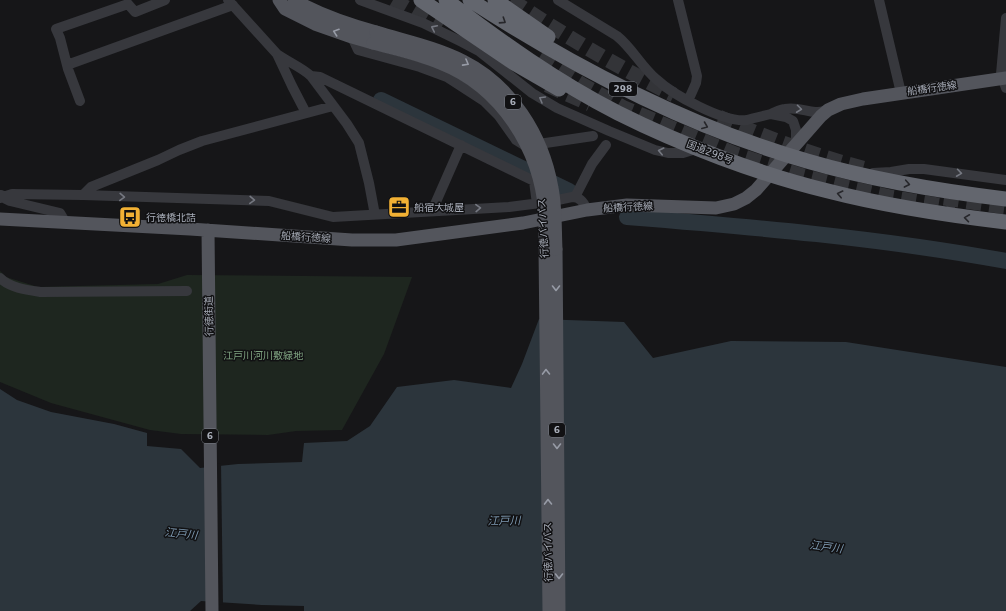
<svg xmlns="http://www.w3.org/2000/svg" width="1006" height="611" font-family="'DejaVu Sans','Noto Sans JP',sans-serif">
<style>
.green{fill:#1e261f}
.water{fill:#2c353c}
.pier{fill:#161618}
.lines{fill:none;stroke-linecap:round;stroke-linejoin:round}
.river{stroke:#2c353c;stroke-width:16}
.highway-tunnel{stroke:#333438;stroke-width:15;stroke-dasharray:15 8;stroke-linecap:butt}
.minor{stroke:#37383d;stroke-width:10}
.major{stroke:#53555c;stroke-width:13}
.highway{stroke:#63666e;stroke-width:15}
.major-bridge{stroke:#53555c;stroke-width:13}
.oneway{stroke:#26262a}
.oneway2{stroke:#757881}
.oneway3{stroke:#979ba6}
.labels{text-anchor:middle;dominant-baseline:central;stroke-width:3;stroke-linejoin:round;paint-order:stroke}
.shield{fill:#111113;stroke:#7b7e86;stroke-width:1}
.shield-label{font-size:9px;font-weight:bold;fill:#a8adb8}
.street-label{font-size:10px;fill:#a8adb8;stroke:#111113}
.poi-label{font-size:10px;fill:#a8adb8;stroke:#111113;text-anchor:start}
.park-label{font-size:10px;fill:#7fa381;stroke:#111113}
.water-label{font-size:11px;font-style:italic;fill:#7f9bb3;stroke:#111113}
</style>
<rect width="100%" height="100%" fill="#161618"/>
<path class="green" d="M0,271L6,277L38,287L158,284L187,275L412,277L384,354L342,430L296,431L268,435L181,434L150,430L51,403L0,382Z"/>
<path class="water" d="M539,319L624,322L653,358L731,341L846,342L1006,367V611H304V606L262,605L201,601L190,611H0V389L17,400L51,412L114,424L147,433V446L181,449L200,468L238,464L302,462L304,443L347,441L370,426L397,387L454,380L511,388L522,364Z"/>
<path class="pier" d="M221,463L223,605L207,603L205,465Z"/>
<g class="lines">
<path class="river" d="M381,100L569,191
M627,217C753,227 881,238 1006,261"/>
<path class="highway-tunnel" d="M393,0L441,28
M511,0C563,35 618,67 674,95
M539,58L581,84L624,108L735,154L803,176L846,187L890,197L955,208
M547,85L590,104
M719,117C766,138 816,156 866,169
M944,198L1006,207"/>
<path class="minor" d="M228,0L277,54C288,62 301,67 311,76L347,124L359,143L369,183L375,215
M360,0L423,23L462,42L479,51L532,93L557,108L609,131L655,150L668,153H683L699,148
M558,0L617,36C632,48 641,66 656,79C673,95 724,123 747,120C754,118 763,116 771,114C776,112 780,109 785,109C797,107 805,111 815,112C819,112 824,111 828,110
M678,0L697,76L696,83L688,101
M879,0L901,93
M1006,18L1001,74L1006,88
M352,37L358,50L420,67L447,77L484,101L499,116L516,140L524,145H532L593,136
M277,54L292,86L306,113
M67,65L233,5
M311,76L320,77L534,181L537,204
M80,101L68,69L60,38L56,29L128,4L135,12L165,0
M771,114L786,117L793,121L796,130V145
M873,173L891,172L909,169H924L1006,180
M1,195L6,199L10,201L60,213L66,223
M83,195L91,187L158,160L179,150L202,141L333,106
M575,197L592,164L606,145
M0,198L12,194L83,195L269,201L333,217L509,207L548,202L572,197C580,197 584,202 587,210
M432,211L461,145
M0,278C10,288 27,290 41,292L187,291"/>
<path class="major" d="M279,0L285,9L315,24L352,37L373,43
M294,0C320,15 347,24 376,32
M0,219L190,229L352,240H396L523,223L587,210L627,205L716,208L734,204L746,198L756,190L821,116L828,110L841,104L863,99L1006,78
M208,230L212,611
M545,249L549,611
M556,249L559,611"/>
<path class="highway" d="M421,0L514,63L559,89
M446,0C500,41 557,82 618,113C682,145 758,174 828,191C886,206 946,215 1006,222
M470,0C575,68 686,126 807,161C872,180 939,191 1006,199
M495,0L548,37"/>
<path class="major-bridge" d="M376,32C405,41 435,47 463,61C511,85 543,136 552,188C556,208 555,229 556,249
M373,43C395,49 419,54 440,63C501,87 540,148 545,213C545,225 545,237 545,249"/>
</g>
<defs><path id="oneway-chevron" d="M-2-3.5L2.5 0L-2 3.5" fill="none" stroke-width="1.6" stroke-linecap="round" stroke-linejoin="round"/></defs>
<g class="oneway">
<use href="#oneway-chevron" transform="translate(503 21) rotate(33)"/>
<use href="#oneway-chevron" transform="translate(705 126) rotate(22)"/>
<use href="#oneway-chevron" transform="translate(907 184) rotate(11)"/>
<use href="#oneway-chevron" transform="translate(840 194) rotate(-167)"/>
<use href="#oneway-chevron" transform="translate(967 218) rotate(-172)"/>
</g>
<g class="oneway2">
<use href="#oneway-chevron" transform="translate(434 28) rotate(-154)"/>
<use href="#oneway-chevron" transform="translate(542 99) rotate(-150)"/>
<use href="#oneway-chevron" transform="translate(799 109) rotate(7)"/>
<use href="#oneway-chevron" transform="translate(661 151) rotate(-167)"/>
<use href="#oneway-chevron" transform="translate(959 173) rotate(8)"/>
<use href="#oneway-chevron" transform="translate(122 197) rotate(2)"/>
<use href="#oneway-chevron" transform="translate(252 200) rotate(2)"/>
<use href="#oneway-chevron" transform="translate(478 208) rotate(-2)"/>
</g>
<g class="oneway3">
<use href="#oneway-chevron" transform="translate(336 32) rotate(-161)"/>
<use href="#oneway-chevron" transform="translate(466 63) rotate(29)"/>
<use href="#oneway-chevron" transform="translate(556 288) rotate(90)"/>
<use href="#oneway-chevron" transform="translate(546 372) rotate(-91)"/>
<use href="#oneway-chevron" transform="translate(557 446) rotate(90)"/>
<use href="#oneway-chevron" transform="translate(548 502) rotate(-91)"/>
<use href="#oneway-chevron" transform="translate(559 576) rotate(90)"/>
</g>
<defs>
<g id="office-square" transform="scale(1.15)"><rect x="-9" y="-9" width="18" height="18" rx="4" fill="#f2b134" stroke="#111113"/><path d="M-6-3h4V-5.5h4V-3h4V5H-6ZM-1-4.5V-3h2v-1.5ZM-6 0V1H6V0Z" fill="#111"/></g>
<g id="bus-square" transform="scale(1.15)"><rect x="-9" y="-9" width="18" height="18" rx="4" fill="#f2b134" stroke="#111113"/><path d="M-5-6H5V4H4V6H2V4H-2V6H-4V4H-5ZM-3.5-4V0h7V-4ZM-3.5 1.2v1.5H-2V1.2ZM2 1.2v1.5H3.5V1.2Z" fill="#111"/></g>
</defs>
<g fill-rule="evenodd">
<use href="#office-square" x="399" y="207"/>
<use href="#bus-square" x="130" y="217"/>
</g>
<g class="labels">
<g class="shield">
<rect x="609" y="82" width="28" height="14" rx="3"/>
<rect x="505" y="95" width="16" height="14" rx="3"/>
<rect x="549" y="423" width="16" height="14" rx="3"/>
<rect x="202" y="429" width="16" height="14" rx="3"/>
</g>
<g class="shield-label">
<text x="623" y="89">298</text>
<text x="513" y="102">6</text>
<text x="557" y="430">6</text>
<text x="210" y="436">6</text>
</g>
<g class="street-label">
<text transform="translate(932 88) rotate(-8)">船橋行徳線</text>
<text transform="translate(710 152) rotate(21)">国道298号</text>
<text transform="translate(628 207) rotate(-3)">船橋行徳線</text>
<text transform="translate(543 228) rotate(-93)">行徳バイパス</text>
<text transform="translate(306 237) rotate(4)">船橋行徳線</text>
<text transform="translate(209 316) rotate(-91)">行徳街道</text>
<text transform="translate(548 552) rotate(-91)">行徳バイパス</text>
</g>
<g class="poi-label">
<text x="414" y="207">船宿大城屋</text>
<text x="146" y="217">行徳橋北詰</text>
</g>
<g class="park-label">
<text x="263" y="355">江戸川河川敷緑地</text>
</g>
<g class="water-label">
<text transform="translate(504 521) rotate(-1)">江戸川</text>
<text transform="translate(181 534) rotate(6)">江戸川</text>
<text transform="translate(826 547) rotate(8)">江戸川</text>
</g>
</g>
</svg>
